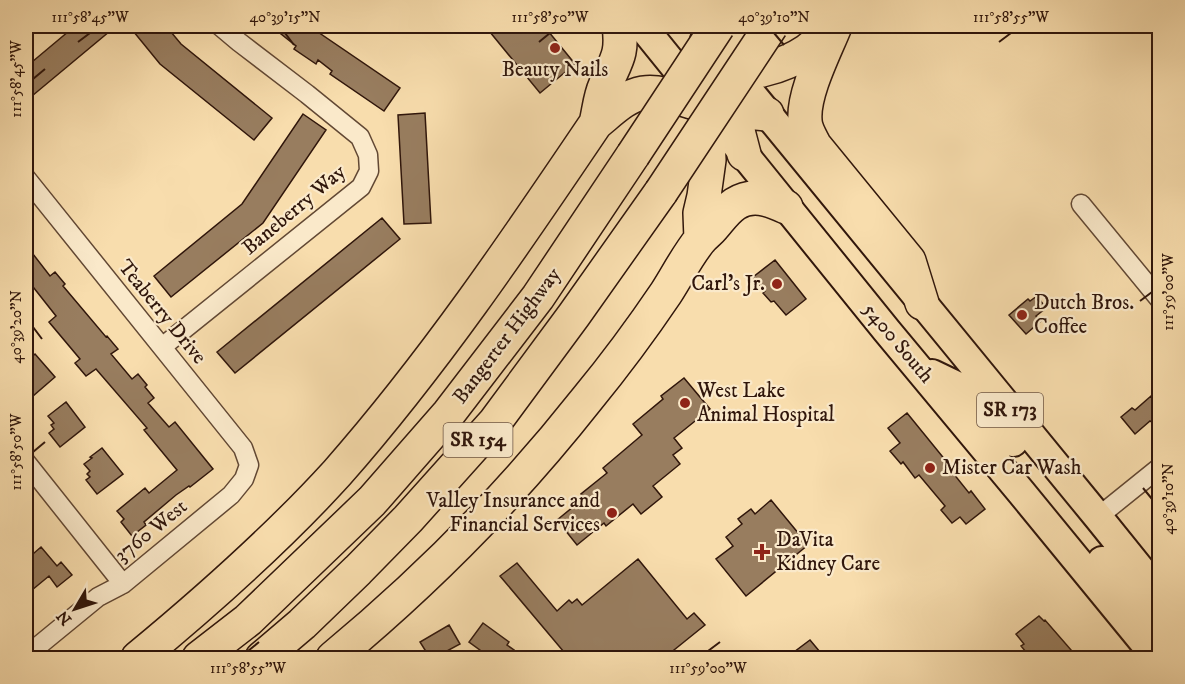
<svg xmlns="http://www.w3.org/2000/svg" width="1185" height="684" font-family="'IM FELL DW Pica',serif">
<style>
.building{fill:#987d5f;stroke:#30160b;stroke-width:1.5}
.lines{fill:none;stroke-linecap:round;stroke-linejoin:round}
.minor-casing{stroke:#624834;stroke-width:21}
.primary-casing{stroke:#30160b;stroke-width:32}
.motorway-casing{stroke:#30160b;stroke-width:36}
.minor{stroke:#fae9ca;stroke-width:18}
.primary{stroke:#f8ddad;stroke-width:28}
.motorway{stroke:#f8ddad;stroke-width:33}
.motorway-bridge-casing{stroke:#30160b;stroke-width:36;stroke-linecap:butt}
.motorway-bridge{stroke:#f8ddad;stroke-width:33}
.ticks{fill:none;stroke:#30160b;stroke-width:2}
.poi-dot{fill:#8f2418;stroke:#fae9ca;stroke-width:2}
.labels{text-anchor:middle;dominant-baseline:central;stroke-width:4.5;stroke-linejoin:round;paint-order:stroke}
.shield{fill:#fae9ca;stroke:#6d5544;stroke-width:1.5}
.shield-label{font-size:20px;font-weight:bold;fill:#30160b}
.poi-label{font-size:21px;fill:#30160b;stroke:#fae9ca;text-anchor:start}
.street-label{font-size:21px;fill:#30160b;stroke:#fae9ca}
.neatline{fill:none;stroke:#30160b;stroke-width:2}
.ticks-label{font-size:15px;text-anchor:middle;fill:#30160b}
</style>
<rect width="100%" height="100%" fill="#f8ddad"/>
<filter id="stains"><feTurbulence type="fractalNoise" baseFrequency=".00333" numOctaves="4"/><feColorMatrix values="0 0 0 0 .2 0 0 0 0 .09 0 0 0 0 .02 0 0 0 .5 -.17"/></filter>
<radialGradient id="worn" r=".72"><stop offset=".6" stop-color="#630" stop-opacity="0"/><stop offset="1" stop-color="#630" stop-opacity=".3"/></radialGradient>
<path class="building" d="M75,26H116L26,101V67Z
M129,26H166L181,44L272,118L254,140L160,64Z
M271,26H309L400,88L384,111L330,74L332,71L318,60L316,64L294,49L296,46Z
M485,26H544L575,64L540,93Z
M425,113L431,223L404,224L398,115Z
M303,114L326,130L263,223L171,297L154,276L242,204Z
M382,218L400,239L235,373L217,352Z
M26,245L50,276L55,272L65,284L63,286L106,337L107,336L118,349L111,354L132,379L138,374L147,385L145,387L154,398L148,403L169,427L175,422L213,469L190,487L189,486L176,495L144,522L146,525L132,536L121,522L124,519L117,511L145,488L149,493L177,470L144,430L147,428L96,369L86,376L75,363L80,359L49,322L56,316L26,278Z
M775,260L806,299L786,315L774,301L771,302L763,293L765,291L753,277Z
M1037,296L1046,308L1036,316L1041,321L1026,334L1009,315L1028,299L1030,301Z
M35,354L55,377L26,402V362Z
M684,378L710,409L674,438L682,448L673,455L680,464L653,486L662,497L641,514L633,504L606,526L604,523L577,545L557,520L584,498L581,494L607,473L603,468L642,435L633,424L663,399L661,396Z
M1151,396L1160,406V418L1153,423L1150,421L1135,434L1121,417L1132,408L1135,410Z
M66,402L85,427L60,447L49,433L54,429L51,425L54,423L48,416Z
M907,413L955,472L953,473L969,493L971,491L985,509L966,524L960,517L952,523L941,510L945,506L919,475L915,478L903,462L901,464L890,451L900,443L888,428Z
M102,448L123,474L97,494L86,480L90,477L87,474L90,471L84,464L92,458L90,457Z
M771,500L808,545L746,596L716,559L733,546L726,537L742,524L738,519L751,509L755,514Z
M41,547L57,566L61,562L72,575L57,587L49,576L26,595V560Z
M638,559L687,619L694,613L705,625L664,658H569L500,576L517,563L557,611L569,600L572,603L577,599L582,605Z
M1039,616L1044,621L1045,620L1078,658H1031L1021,646L1024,644L1016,634Z
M483,623L509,642L507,645L514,650L508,658H491L469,642Z
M449,625L460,644L434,658H430L420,642Z
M810,640L825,658H786Z"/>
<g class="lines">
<g class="minor-casing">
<path id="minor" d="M26,178L243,448L249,465L244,479L231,495L123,584L98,597L26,656
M1081,204L1160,300
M162,347L361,187L369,171L368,155L360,137L307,94L239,42L220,26
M26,462L123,584
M1098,517L1160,467"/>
</g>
<g class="primary-casing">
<path id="primary" d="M642,26L697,94
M753,96L1098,517L1160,594
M731,138L887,331L1021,492L1157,658
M932,374L957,386L997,423L1013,442
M1102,561L1126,589L1160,623"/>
</g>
<g class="motorway-casing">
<path id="motorway" d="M728,26L735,74L736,110L738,131L744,154
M835,26C825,51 803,93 805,120C805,129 811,138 815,146L909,261L922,303
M716,74C746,76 782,68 807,51C816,45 823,35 829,26
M596,123C599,111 600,97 605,86C616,60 623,55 619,26
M701,239L700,213L704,196L709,160L706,106L707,40
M138,658C207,601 276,540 337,473C433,364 515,243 596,123C610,112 625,96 643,93C665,90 686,102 707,106C726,110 747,112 767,114
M199,658L248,620L372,501L449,413L538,297L633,155
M262,658L302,624L358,570L408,519L495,422L574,315L661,192
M333,658C426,581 512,494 587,399C615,365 641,330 666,293C677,276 687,256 700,240C704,235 709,232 713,227C720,219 726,210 735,204C752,193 769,199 786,207"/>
</g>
<use href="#minor" class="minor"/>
<use href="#primary" class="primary"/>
<use href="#motorway" class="motorway"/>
<g class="motorway-bridge-casing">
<path id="motorway-bridge" d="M633,155L718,26
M661,192L771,26"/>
</g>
<use href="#motorway-bridge" class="motorway-bridge"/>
</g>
<path class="ticks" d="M285,33L294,45M774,33L784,45M78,42L90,33M539,42L550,33M999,42L1011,33M33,79L45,69M1140,301L1152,292M33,327L42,339M33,452L45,442M1143,488L1152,499M248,651L259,642M708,651L720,642"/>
<g class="poi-dot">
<circle cx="555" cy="48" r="6"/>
<circle cx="777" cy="284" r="6"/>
<circle cx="1022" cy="315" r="6"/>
<circle cx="685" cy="403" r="6"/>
<circle cx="930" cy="468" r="6"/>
<circle cx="612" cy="513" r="6"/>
<path d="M759 543h6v6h6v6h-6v6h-6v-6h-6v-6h6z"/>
</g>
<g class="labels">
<g class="shield">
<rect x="977" y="393" width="66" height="34" rx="4.5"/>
<rect x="443.5" y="423" width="69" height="34" rx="4.5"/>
</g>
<g class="shield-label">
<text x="1010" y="410">SR 173</text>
<text x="478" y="440">SR 154</text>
</g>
<g class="poi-label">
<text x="555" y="70" text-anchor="middle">Beauty Nails</text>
<text x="765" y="284" text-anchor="end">Carl's Jr.</text>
<text x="1034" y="303">Dutch Bros.<tspan x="1034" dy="24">Coffee</tspan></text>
<text x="697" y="391">West Lake<tspan x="697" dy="24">Animal Hospital</tspan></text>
<text x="942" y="468">Mister Car Wash</text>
<text x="600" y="501" text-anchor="end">Valley Insurance and<tspan x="600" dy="24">Financial Services</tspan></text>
<text x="776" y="540">DaVita<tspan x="776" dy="24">Kidney Care</tspan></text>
</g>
<g class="street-label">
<text transform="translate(294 210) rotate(-40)">Baneberry Way</text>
<text transform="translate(162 312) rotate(51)">Teaberry Drive</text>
<text transform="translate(507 336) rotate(-53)">Bangerter Highway</text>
<text transform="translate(898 343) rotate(50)">5400 South</text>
<text transform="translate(151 531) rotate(-39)">3760 West</text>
</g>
</g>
<rect width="1185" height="684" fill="none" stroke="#f8ddad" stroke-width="66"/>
<g transform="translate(75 609) rotate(231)" stroke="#fae9ca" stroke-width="4.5" paint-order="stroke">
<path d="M0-4.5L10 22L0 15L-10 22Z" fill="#30160b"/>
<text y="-9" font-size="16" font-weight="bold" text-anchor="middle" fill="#30160b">N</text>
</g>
<rect x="33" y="33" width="1119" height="618" class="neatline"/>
<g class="ticks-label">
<text x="90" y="22">111°58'45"W</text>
<text x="285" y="22">40°39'15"N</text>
<text x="550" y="22">111°58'50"W</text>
<text x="774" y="22">40°39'10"N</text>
<text x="1011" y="22">111°58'55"W</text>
<text transform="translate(16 79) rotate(-90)" y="5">111°58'45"W</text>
<text transform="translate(1168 292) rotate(-90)" y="5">111°59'00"W</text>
<text transform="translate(16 327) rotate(-90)" y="5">40°39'20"N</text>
<text transform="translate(16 452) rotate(-90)" y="5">111°58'50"W</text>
<text transform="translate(1168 499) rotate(-90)" y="5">40°39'10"N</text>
<text x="248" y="673">111°58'55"W</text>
<text x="708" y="673">111°59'00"W</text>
</g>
<rect width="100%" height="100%" filter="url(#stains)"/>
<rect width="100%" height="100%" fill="url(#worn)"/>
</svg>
